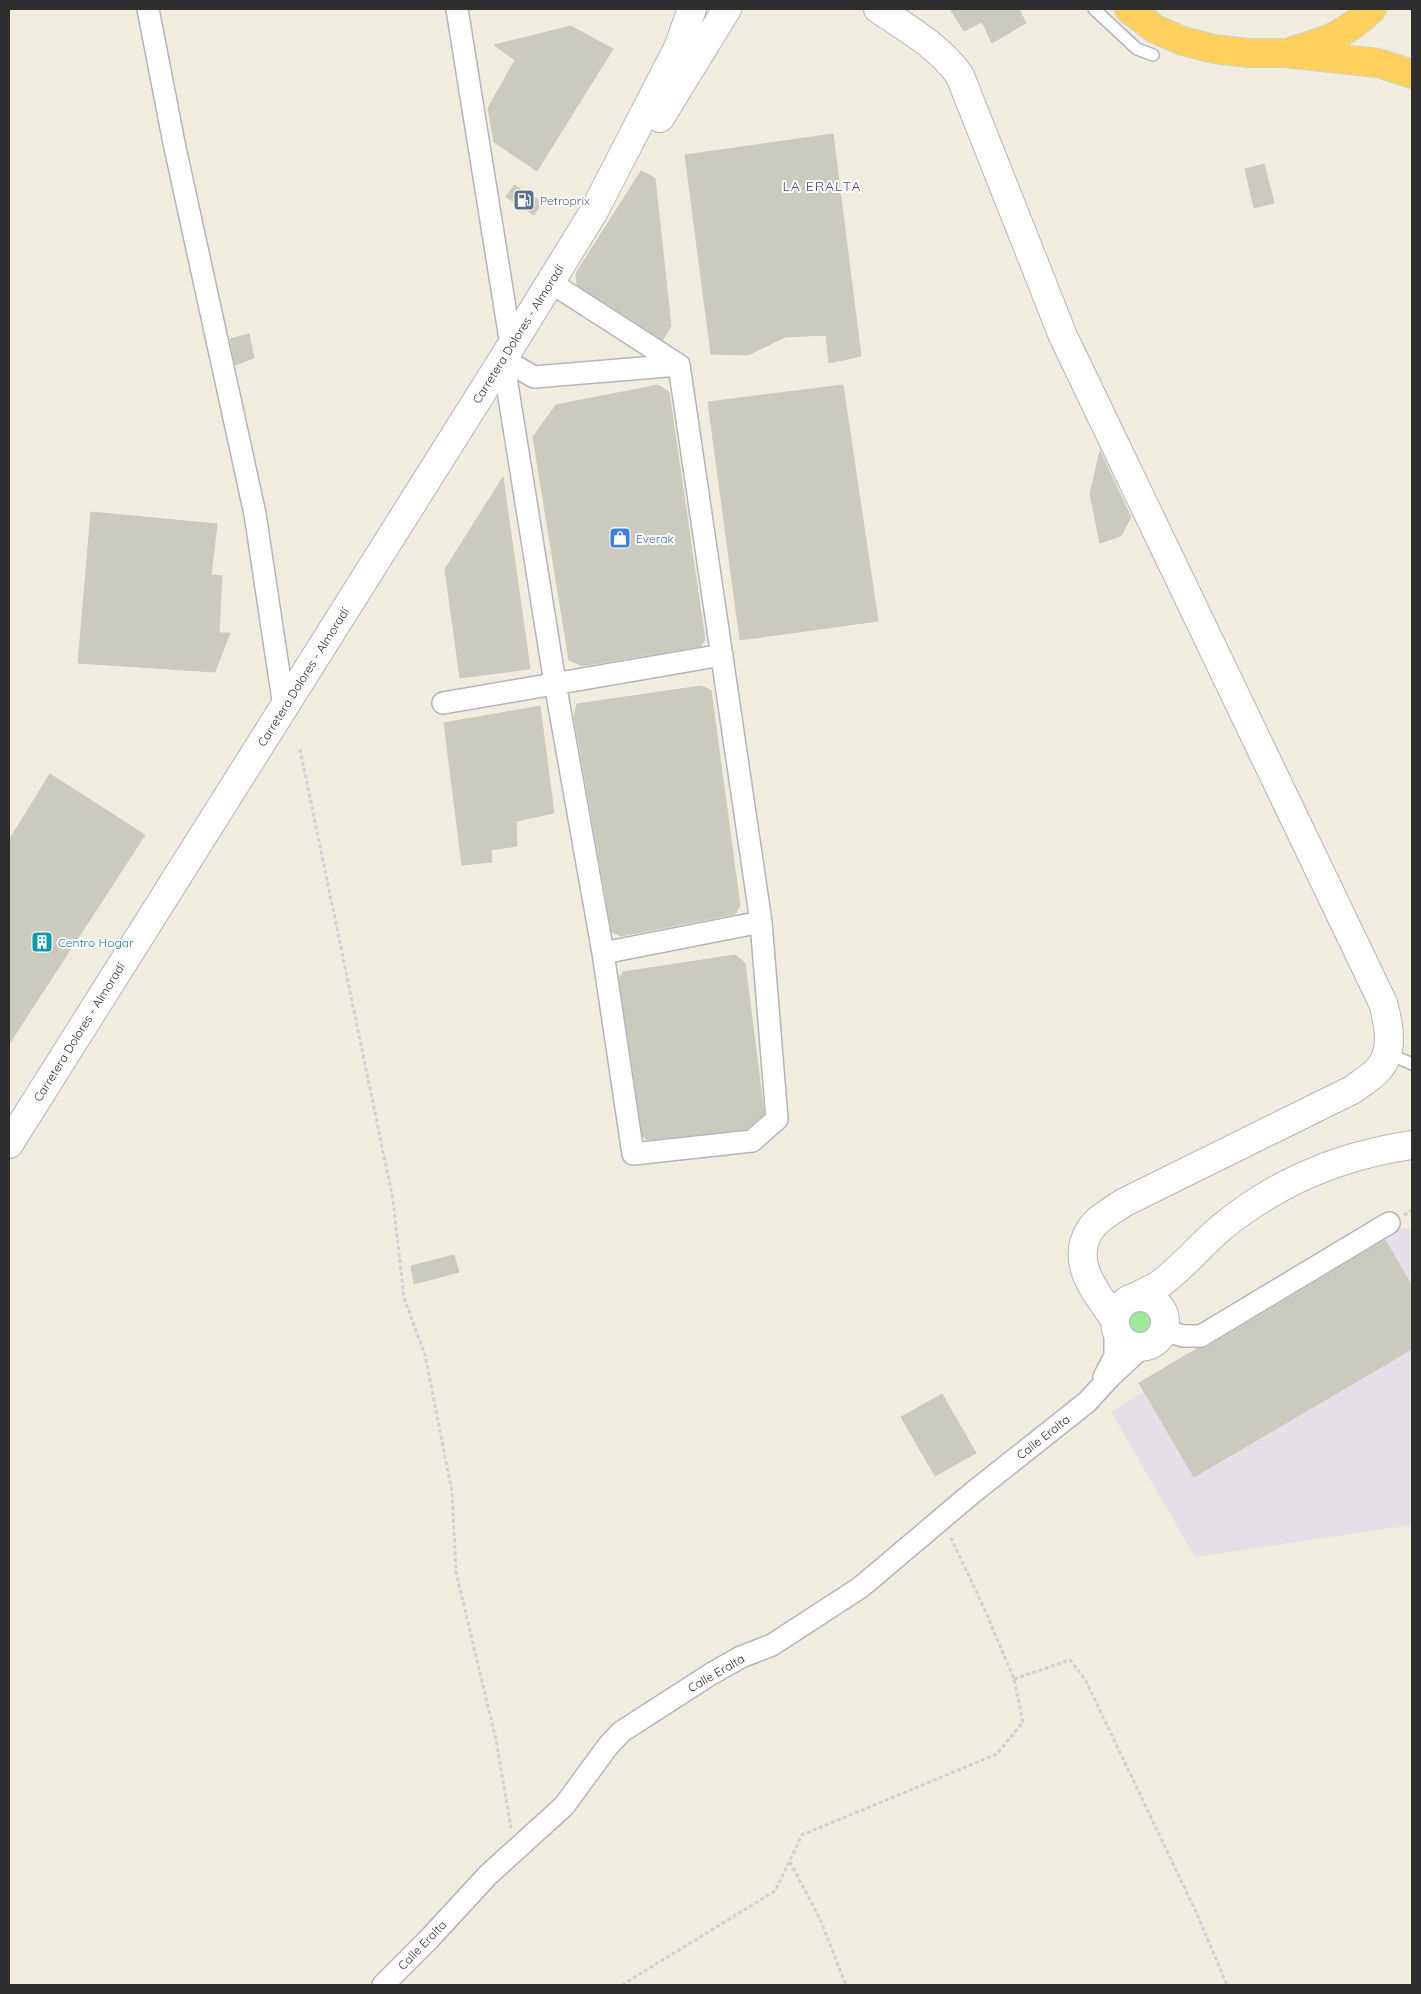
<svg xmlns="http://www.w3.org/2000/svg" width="1421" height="1994" font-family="Quicksand,sans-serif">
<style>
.industrial{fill:#e5e0e8}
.green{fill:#9deb98}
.building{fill:#cbcabe;stroke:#cccbb8}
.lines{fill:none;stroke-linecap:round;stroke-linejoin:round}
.service-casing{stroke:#b4b3c2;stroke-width:14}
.minor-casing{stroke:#b4b3c2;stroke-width:24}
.tertiary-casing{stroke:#b4b3c2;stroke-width:30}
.secondary-casing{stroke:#b4b3c2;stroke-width:30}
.motorway-casing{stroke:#d1d1d1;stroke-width:30}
.path{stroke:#d1d1d1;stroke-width:3;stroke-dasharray:4 2.5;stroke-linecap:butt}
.service{stroke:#fff;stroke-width:11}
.minor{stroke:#fff;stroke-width:21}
.tertiary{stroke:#fff;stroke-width:28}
.secondary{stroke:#fff;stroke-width:28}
.motorway{stroke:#ffd05b;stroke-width:28}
.labels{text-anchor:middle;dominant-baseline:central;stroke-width:4;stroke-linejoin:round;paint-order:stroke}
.service-label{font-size:12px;fill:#4e5e75;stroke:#fff;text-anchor:start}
.street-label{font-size:12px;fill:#2e2e2e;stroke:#fff}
.shop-label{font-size:12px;fill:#366cbe;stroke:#fff;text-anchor:start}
.culture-label{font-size:12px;fill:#0d838f;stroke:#fff;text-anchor:start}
.neighbourhood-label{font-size:14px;letter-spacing:1px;fill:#4e4984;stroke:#fff}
</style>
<rect width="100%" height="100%" fill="#f0eddf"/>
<path class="industrial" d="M1400,1228L1412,1229V1525L1195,1557L1111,1412Z"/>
<path class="green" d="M1129 1322a11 11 0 1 1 22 0a11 11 0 1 1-22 0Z"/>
<path class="building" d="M950,9H1019L1026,23L992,43L982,22L964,31Z
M571,26L613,49L537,171L494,142L488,108L515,60L494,45Z
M833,134L861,356L829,363L826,335L785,337L748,355L711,354L685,155Z
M1264,164L1274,203L1254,208L1245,169Z
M641,171L655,178L671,326L663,340L577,285L576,273Z
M514,185L542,202L534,215L506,197Z
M249,334L254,358L235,365L230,339Z
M658,385L669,392L705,640L701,646L582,666L569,660L533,437L556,405Z
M843,385L878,621L740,640L708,402Z
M1100,451L1131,517L1121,536L1100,543L1090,494Z
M503,477L530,669L460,678L445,569Z
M91,512L217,524L211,575L222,576L219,633H230L215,672L78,663Z
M701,686L711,690L740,906L735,914L621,936L612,932L574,716L577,704Z
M540,706L554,813L516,821L517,846L491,850L492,862L462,865L444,723Z
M50,774L145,835L9,1044V840Z
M735,955L745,963L764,1114L747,1129L648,1140L643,1137L619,978L623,972Z
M1385,1240L1412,1286V1349L1194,1477L1139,1383L1198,1348L1207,1347Z
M454,1255L459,1272L414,1284L411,1266Z
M942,1394L976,1453L935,1476L901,1417Z"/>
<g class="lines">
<g class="service-casing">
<path id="service" d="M1094,9L1137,49L1153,55
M1387,1053L1412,1064"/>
</g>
<g class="minor-casing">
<path id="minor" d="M148,9L174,143L255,514L284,707
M457,9L511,345
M503,359L555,683L603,953L633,1154L752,1141L777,1119L761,922L679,365L550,282
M503,359L534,377L679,365
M443,703L722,655
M603,953L761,922
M1164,1330L1183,1336H1201L1389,1223
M1104,1377L1115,1356V1328
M383,1985L429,1939L488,1875L564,1806L608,1746L621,1732L711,1674L741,1657L772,1645L861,1587L971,1494L1087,1402L1111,1376L1142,1347"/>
</g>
<g class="tertiary-casing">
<path id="tertiary" d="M878,9C907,28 941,48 960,76L1063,336L1383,1003C1389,1025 1395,1052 1377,1071C1370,1078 1360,1084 1352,1090L1123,1203C1112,1211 1097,1218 1090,1230C1069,1263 1097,1293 1115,1320
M1115 1322a25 25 0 1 1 50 0a25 25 0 1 1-50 0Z
M1133,1298C1141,1294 1150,1290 1157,1286C1181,1270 1200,1245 1222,1227C1277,1182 1342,1155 1412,1145"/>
</g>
<g class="secondary-casing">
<path id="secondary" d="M660,118L727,9
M9,1144L503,359L593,213L678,48L692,9"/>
</g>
<g class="motorway-casing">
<path id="motorway" d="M1129,9L1155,29L1183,41L1214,49L1248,53H1284L1378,63L1412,74
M1295,50C1330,40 1345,34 1372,9"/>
</g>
<path class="path" d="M300,749L393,1200L404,1298L425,1355L452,1492L456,1572L496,1740L511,1828
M1404,1215L1412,1210
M1014,1679L1070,1660L1085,1679L1196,1912L1227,1985
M790,1862L820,1919L846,1985
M622,1985L775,1891L802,1835L997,1754L1023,1722L1014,1679L984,1608L950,1536"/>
<use href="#service" class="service"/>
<use href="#minor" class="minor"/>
<use href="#tertiary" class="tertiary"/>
<use href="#secondary" class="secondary"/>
<use href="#motorway" class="motorway"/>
</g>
<defs>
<g id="fuel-square" transform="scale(1.125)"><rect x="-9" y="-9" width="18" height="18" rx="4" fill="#5c6f8a" stroke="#fff"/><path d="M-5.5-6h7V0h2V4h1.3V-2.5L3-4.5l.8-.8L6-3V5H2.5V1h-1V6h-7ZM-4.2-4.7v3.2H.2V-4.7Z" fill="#fff"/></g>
<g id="shop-square" transform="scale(1.125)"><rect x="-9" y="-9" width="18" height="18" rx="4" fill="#3f7fe0" stroke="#fff"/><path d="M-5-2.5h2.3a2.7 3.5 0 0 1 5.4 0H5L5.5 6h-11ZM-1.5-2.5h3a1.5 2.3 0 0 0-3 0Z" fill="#fff"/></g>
<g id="building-square" transform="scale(1.125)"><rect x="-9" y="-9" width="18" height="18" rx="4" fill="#0f9aa8" stroke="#fff"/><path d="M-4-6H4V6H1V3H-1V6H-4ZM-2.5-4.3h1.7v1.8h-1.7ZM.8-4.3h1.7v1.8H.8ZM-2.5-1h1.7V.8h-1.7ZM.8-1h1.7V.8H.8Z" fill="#fff"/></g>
</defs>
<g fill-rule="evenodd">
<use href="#fuel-square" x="524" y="200"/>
<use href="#shop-square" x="620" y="538"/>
<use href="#building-square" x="42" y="942"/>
</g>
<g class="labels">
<g class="service-label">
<text x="540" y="200">Petroprix</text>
</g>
<g class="street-label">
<text transform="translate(518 334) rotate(-58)">Carretera Dolores - Almoradí</text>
<text transform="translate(303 677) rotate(-58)">Carretera Dolores - Almoradí</text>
<text transform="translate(79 1032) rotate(-58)">Carretera Dolores - Almoradí</text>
<text transform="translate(1043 1437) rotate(-38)">Calle Eralta</text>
<text transform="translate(716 1673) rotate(-30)">Calle Eralta</text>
<text transform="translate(422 1945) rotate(-46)">Calle Eralta</text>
</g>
<g class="shop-label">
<text x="636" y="538">Everak</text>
</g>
<g class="culture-label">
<text x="58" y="942">Centro Hogar</text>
</g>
<g class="neighbourhood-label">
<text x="822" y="186">LA ERALTA</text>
</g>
</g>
<rect width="1421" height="1994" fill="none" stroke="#2e2e2e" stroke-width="20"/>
</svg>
